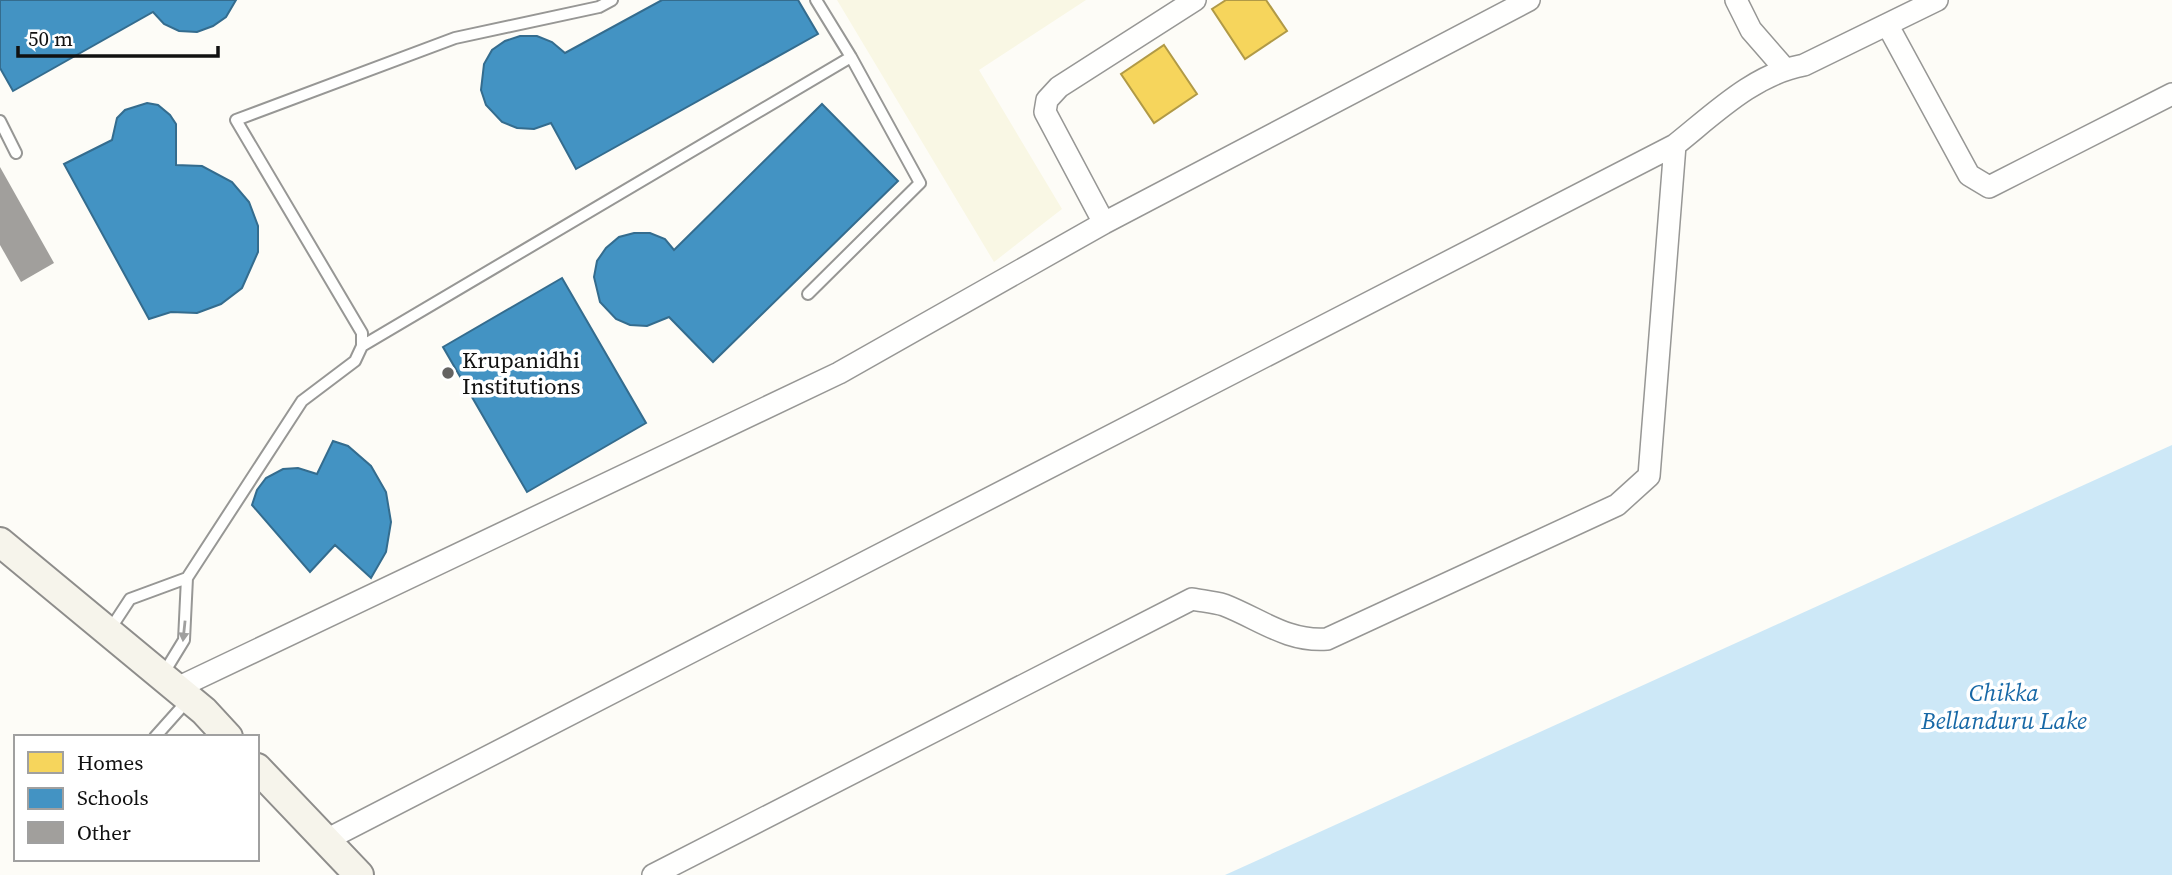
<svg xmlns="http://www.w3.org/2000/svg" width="2172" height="875" font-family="'Source Serif 4',serif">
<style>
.farmland{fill:#f9f7e4}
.water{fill:#cde8f7}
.homes{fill:#f6d55c;stroke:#b19a46;stroke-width:2}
.schools{fill:#4393c3;stroke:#346c8e;stroke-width:2}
.building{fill:#a19f9c}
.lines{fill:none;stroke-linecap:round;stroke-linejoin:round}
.lane-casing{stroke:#979795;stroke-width:14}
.street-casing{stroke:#979795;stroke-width:24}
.secondary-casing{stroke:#8e8d8b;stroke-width:32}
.lane{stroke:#fffffe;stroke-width:10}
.street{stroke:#fffffe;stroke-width:21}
.secondary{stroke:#f6f4eb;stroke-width:28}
.oneway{fill:#a0a09f}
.poi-dot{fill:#646362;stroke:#fff;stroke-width:2.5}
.labels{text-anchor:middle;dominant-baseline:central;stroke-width:7;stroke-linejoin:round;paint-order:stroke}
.poi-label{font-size:23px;fill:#111;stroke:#fff;text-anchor:start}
.water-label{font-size:24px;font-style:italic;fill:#1768a6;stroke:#fff}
</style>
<rect width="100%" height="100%" fill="#fdfcf7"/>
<path class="farmland" d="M837,0H1086L979,70L1062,209L994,262Z"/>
<path class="water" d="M2172,445V875H1225Z"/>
<path class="homes" d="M1226,0H1266L1287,31L1245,59L1212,9Z
M1164,45L1197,94L1154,123L1121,74Z"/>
<path class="schools" d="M0,0H236L226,17L213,26L197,32L179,31L164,24L153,12L13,91L0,68Z
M662,0H798L818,34L576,169L551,123L534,129L517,128L502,122L486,105L481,90L484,64L492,50L505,41L520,36H537L552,42L565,53Z
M147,103L158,105L170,115L176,124V165L202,166L232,182L249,202L258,226V252L242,288L221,304L197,313L171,312L149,319L64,164L112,140L117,118L125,110Z
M822,104L898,181L713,362L669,317L647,326L630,325L616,319L600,302L594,277L597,261L606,248L619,237L634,233H650L665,239L674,250Z
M562,278L646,423L527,492L443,347Z
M333,441L348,446L371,466L386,492L391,522L386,552L371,578L335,545L310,572L252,505L257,490L266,478L283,469L298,468L317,474Z"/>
<path class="building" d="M0,167L54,263L21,282L0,245Z"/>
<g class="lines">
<g class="lane-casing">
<path id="lane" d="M0,121L16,153
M808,294L920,183L851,57
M362,346L851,57L816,0
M109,631L130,599L187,578
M162,676L184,640L187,578L302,401L355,361L362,346V333L236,120L455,38L599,7L612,0
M155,737L188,700"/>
</g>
<g class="street-casing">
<path id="street" d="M1736,0L1751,30L1785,69
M1888,26L1969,175L1989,187L2172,94
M1104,223L1045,112L1047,100L1059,87L1195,0
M175,689L839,373L1104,223L1529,0
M326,840L1675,145C1714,114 1754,74 1804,65L1937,0
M653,875L1192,599C1202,601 1214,602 1224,605C1260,619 1287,642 1327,639L1617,505L1649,476L1675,145"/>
</g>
<g class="secondary-casing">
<path id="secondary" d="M0,542L204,711L228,737
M257,768L359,875"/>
</g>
<use href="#lane" class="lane"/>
<use href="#street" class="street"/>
<use href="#secondary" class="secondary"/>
</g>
<defs><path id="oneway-solid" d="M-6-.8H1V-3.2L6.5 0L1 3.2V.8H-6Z" transform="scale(1.75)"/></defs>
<use class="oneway" href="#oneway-solid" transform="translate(184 631) rotate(96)"/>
<circle class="poi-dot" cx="448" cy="373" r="7"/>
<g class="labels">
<g class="poi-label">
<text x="462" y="360">Krupanidhi<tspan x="462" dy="26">Institutions</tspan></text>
</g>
<g class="water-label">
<text x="2004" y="692">Chikka<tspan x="2004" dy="28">Bellanduru Lake</tspan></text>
</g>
</g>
<rect x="14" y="735" width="245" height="126" fill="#ffffff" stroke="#a0a0a0" stroke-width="2"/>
<rect x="28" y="752" width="35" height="21" fill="#f6d55c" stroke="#a0a0a0" stroke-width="2"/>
<text x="77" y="770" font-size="21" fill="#111111">Homes</text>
<rect x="28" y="788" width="35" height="21" fill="#4393c3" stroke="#a0a0a0" stroke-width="2"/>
<text x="77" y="805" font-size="21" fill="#111111">Schools</text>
<rect x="28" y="822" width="35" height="21" fill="#a19f9c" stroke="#a0a0a0" stroke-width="2"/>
<text x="77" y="840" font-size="21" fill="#111111">Other</text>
<path d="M18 46v10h200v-10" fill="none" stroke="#111111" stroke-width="3.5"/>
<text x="28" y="46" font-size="21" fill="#111111" stroke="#ffffff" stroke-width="5" paint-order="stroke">50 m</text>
</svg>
